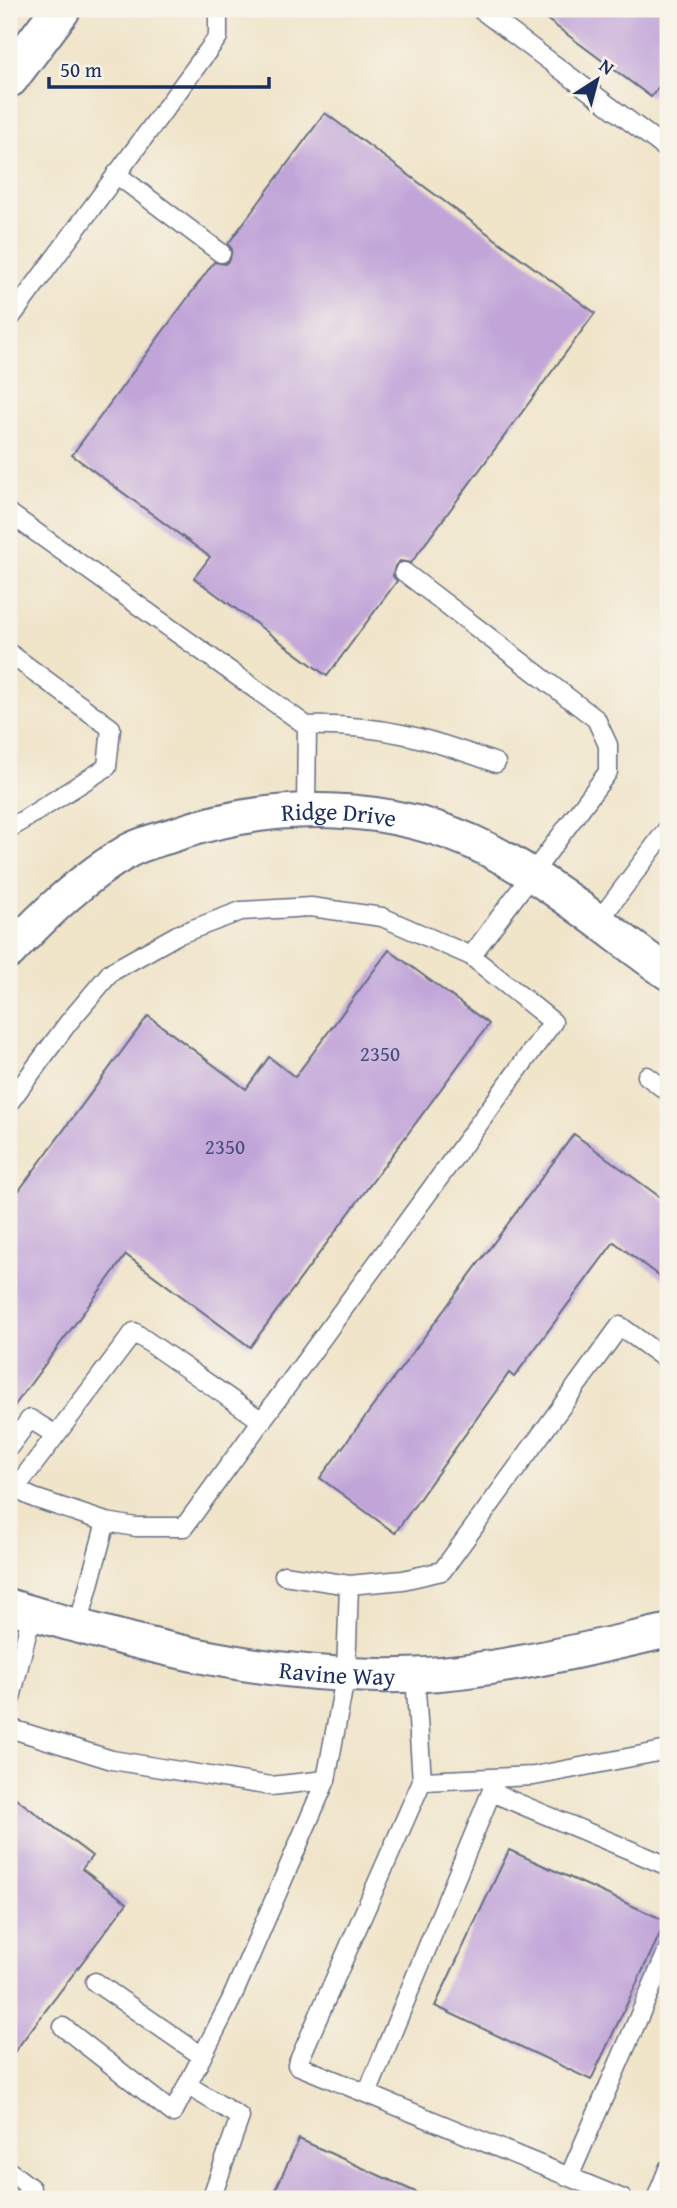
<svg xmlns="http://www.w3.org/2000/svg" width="677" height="2208" font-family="'Gentium Book Plus',serif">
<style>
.building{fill:#c1a5d9}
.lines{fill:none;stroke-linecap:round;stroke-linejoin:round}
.service-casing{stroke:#666e83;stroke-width:21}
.minor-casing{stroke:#666e83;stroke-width:37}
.tertiary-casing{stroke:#666e83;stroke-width:42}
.service{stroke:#fff;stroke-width:18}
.minor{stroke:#fff;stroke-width:33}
.tertiary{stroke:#fff;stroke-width:38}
.labels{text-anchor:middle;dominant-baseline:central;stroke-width:6;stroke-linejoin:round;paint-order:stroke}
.number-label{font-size:21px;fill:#444c7d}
.street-label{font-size:24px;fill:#1b2f5e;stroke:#f7f3e8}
</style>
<rect width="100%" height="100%" fill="#f7f3e8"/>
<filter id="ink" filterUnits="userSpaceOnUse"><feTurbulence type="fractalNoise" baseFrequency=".0143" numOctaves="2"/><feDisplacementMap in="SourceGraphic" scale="14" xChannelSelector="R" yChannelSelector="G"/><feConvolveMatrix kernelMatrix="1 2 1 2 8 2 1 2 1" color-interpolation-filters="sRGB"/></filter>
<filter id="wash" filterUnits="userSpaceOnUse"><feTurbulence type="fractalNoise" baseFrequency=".00686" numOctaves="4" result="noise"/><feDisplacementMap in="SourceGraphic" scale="28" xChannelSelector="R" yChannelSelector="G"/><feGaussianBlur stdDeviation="1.57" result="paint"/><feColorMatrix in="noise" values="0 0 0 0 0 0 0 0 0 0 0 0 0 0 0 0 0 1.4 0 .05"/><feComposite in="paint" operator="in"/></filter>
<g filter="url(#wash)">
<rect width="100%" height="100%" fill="#f0e4c9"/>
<g id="blocks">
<path class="building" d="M533,9H668V74L651,97Z
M325,113L595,313L411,563L400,561L395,566L393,576L397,581L327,676L194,578L210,557L72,455L214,262L225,264L230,259L232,249L228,244Z
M389,950L489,1024L250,1347L126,1255L9,1413V1204L148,1016L246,1089L269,1057L295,1077Z
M574,1134L668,1203V1283L614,1242L514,1377L509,1373L395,1533L320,1478Z
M9,1793L92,1856L82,1869L127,1903L9,2059Z
M509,1850L666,1921L591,2080L435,2006Z
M299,2139L431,2199H271Z"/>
</g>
</g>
<g filter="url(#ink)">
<use href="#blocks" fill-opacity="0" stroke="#666e83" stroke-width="2"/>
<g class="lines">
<g class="service-casing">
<path id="service" d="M480,9L668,150
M116,174L221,253
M9,320L218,37V9
M9,513L307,726L306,809
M9,653L111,728L107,767L9,829
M307,726C380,724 428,738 496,763
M598,922L668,828
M647,1076L668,1092
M9,1103L68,1023L111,972L177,935L241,911L311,907L382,917L471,956
M9,1447L30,1419L56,1435
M9,1486L34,1498L106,1522
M15,1489L134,1332L262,1421
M349,1585L403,1580L442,1571L620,1326L668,1361
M78,1626L106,1522L136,1527H184L553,1022L471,956L608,772V745L596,719L404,572
M415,1675L422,1781L534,1776L668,1750
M9,1706L32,1613
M9,1728L112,1760L271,1786L326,1780
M422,1781L297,2065L623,2199
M491,1792L668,1866
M95,1982L202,2056
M63,2027L173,2113L231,2000L326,1780L346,1673L349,1585L284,1575
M187,2085L240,2117L211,2199
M367,2094L497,1778
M9,2171L31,2188L22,2199
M569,2177L668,1950
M656,2199L668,2169"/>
</g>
<g class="minor-casing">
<g id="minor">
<path id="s1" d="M9,952C46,913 83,877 130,850C142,844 157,840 170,836C272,800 391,800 489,850C553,883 610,932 668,973"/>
<path id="s2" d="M9,1606C141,1646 277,1681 417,1675C501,1671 586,1649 668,1631"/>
</g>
</g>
<g class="tertiary-casing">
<path id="tertiary" d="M9,78L61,9"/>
</g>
<use href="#service" class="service"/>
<use href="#minor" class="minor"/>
<use href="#tertiary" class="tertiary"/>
</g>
</g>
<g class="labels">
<g class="number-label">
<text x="380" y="1053">2350</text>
<text x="225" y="1146">2350</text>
</g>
<g class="street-label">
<text stroke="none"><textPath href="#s1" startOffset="373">Ridge Drive</textPath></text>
<text stroke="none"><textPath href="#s2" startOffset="336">Ravine Way</textPath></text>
</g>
</g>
<rect width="677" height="2208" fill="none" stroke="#f7f3e8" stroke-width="35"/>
<g transform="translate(597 80) rotate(36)" stroke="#f7f3e8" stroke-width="5" paint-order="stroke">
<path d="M0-5L12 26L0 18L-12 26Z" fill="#1b2f5e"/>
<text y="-10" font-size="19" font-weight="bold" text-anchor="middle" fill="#1b2f5e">N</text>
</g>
<path d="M49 77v10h220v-10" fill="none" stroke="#1b2f5e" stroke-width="3.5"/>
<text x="60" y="77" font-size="21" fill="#1b2f5e" stroke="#f7f3e8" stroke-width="5" paint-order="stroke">50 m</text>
</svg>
